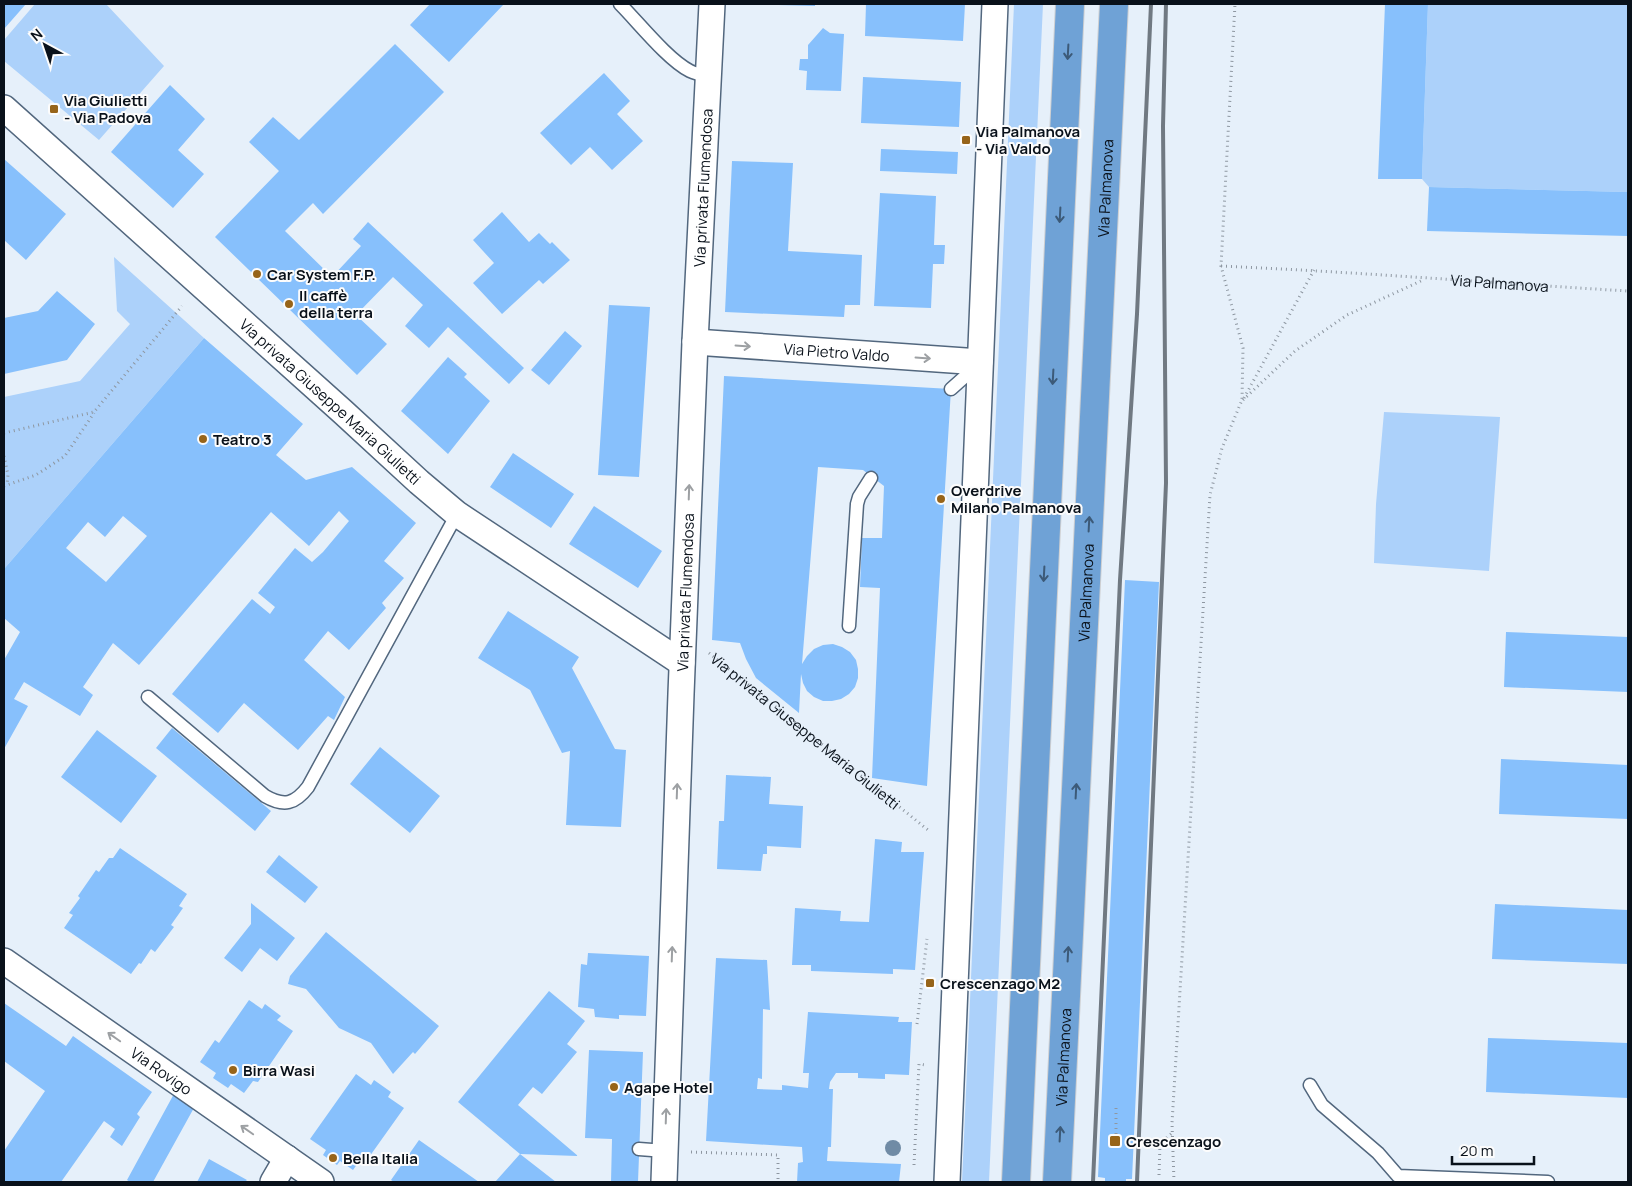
<svg xmlns="http://www.w3.org/2000/svg" width="1632" height="1186" font-family="Manrope,sans-serif">
<style>
.green{fill:#acd1fa}
.building{fill:#87c0fc;fill-rule:evenodd}
.lines{fill:none;stroke-linecap:round;stroke-linejoin:round}
.service-casing{stroke:#52677e;stroke-width:15}
.minor-casing{stroke:#52677e;stroke-width:28}
.trunk-casing{stroke:#cecfd1;stroke-width:30}
.path{stroke:#8e97a1;stroke-width:3;stroke-dasharray:1 4;stroke-linecap:butt}
.service{stroke:#fff;stroke-width:12}
.minor{stroke:#fff;stroke-width:25}
.trunk{stroke:#6fa2d6;stroke-width:28}
.rail{stroke:#707982;stroke-width:4}
.tree{fill:#708ba5}
.oneway{stroke:#3c5a78}
.oneway2{stroke:#9da0a3}
.poi-dot{fill:#976419;stroke:#fcfcfc;stroke-width:2}
.labels{text-anchor:middle;dominant-baseline:central;stroke-width:4;stroke-linejoin:round;paint-order:stroke}
.poi-label{font-size:15px;font-weight:bold;fill:#09111a;stroke:#fcfcfc;text-anchor:start}
.street-label{font-size:15px;fill:#09111a;stroke:#fcfcfc}
</style>
<rect width="100%" height="100%" fill="#e6f0fa"/>
<path class="green" d="M35,4H106L164,66L99,140L4,61V40Z
M1014,4H1043L989,1182H962Z
M1428,4H1628V192L1429,187L1422,179Z
M114,257L204,338L4,569V397L80,381L130,324L117,311Z
M1384,412L1500,417L1489,571L1374,563L1376,504Z"/>
<path class="building" d="M4,4H26L4,29Z
M430,4H504L449,62L410,25Z
M778,4H815V6L778,5Z
M866,4H965L963,41L865,36Z
M1385,4H1428L1422,179H1378Z
M823,28L830,33L844,34L841,91L806,90L807,71L799,70L800,59H808V45Z
M395,44L444,92L323,214L313,203L285,231L332,277L361,246L353,239L368,222L524,368L509,384L448,327L429,348L405,326L423,305L393,277L356,315L387,344L357,375L215,237L279,171L249,142L273,117L299,140Z
M604,73L630,101L617,114L643,141L612,170L590,147L571,165L540,133Z
M863,77L961,82L959,127L861,123Z
M170,85L205,119L178,150L204,174L173,208L111,152Z
M881,149L958,152L957,174L880,171Z
M4,159L66,214L26,260L4,240Z
M732,161L793,163L788,251L862,255L860,305H845L844,317L725,312Z
M1429,187L1628,192V236L1427,231Z
M880,193L936,196L934,245H945L944,264H933L931,308L874,306Z
M502,212L529,242L539,233L550,244L552,242L570,260L543,284L539,280L502,314L473,283L494,263L473,240Z
M57,291L95,324L67,360L4,374V318L38,311Z
M609,305L650,307L639,477L598,475Z
M565,331L582,346L549,385L531,370Z
M204,338L303,424L276,455L306,480L352,467L416,523L384,561L404,578L382,603L386,608L349,650L328,631L304,660L345,697L334,720L328,716L298,750L244,703L218,733L172,694L252,599L270,614L275,607L258,593L295,548L312,562L323,552L349,521L339,511L309,546L271,512L139,665L113,643L83,687L93,695L80,716L24,682L14,699L28,706L4,749V660L20,632L4,618V569ZM123,516L147,536L106,582L66,548L88,522L105,537Z
M448,357L467,374L464,377L490,401L448,454L401,411Z
M724,376L951,389L927,786L872,778L880,588L860,587L862,538H882L884,486L863,470L818,467L802,664L807,656L814,649L823,645L833,644L842,647L850,652L856,660L858,669V678L855,687L849,694L841,699L832,701H823L814,697L807,691L803,683L801,674L799,713L756,678L746,659L740,643L712,640Z
M513,453L574,494L551,528L490,487Z
M594,506L662,551L638,588L569,544Z
M1125,580L1159,582L1132,1179H1126V1182H1105V1178L1098,1177Z
M508,611L579,657L572,668L615,749L626,750L621,827L566,825L570,751L562,753L530,690L478,658Z
M1506,632L1628,637V692L1504,687Z
M172,728L271,811L255,831L156,748Z
M97,730L157,776L121,823L61,777Z
M380,747L440,796L410,833L350,784Z
M1501,759L1628,765V819L1499,814Z
M726,775L771,777L769,804L803,806L801,848L767,846V854H763L761,871L717,869L719,821H724Z
M875,839L902,842L901,852H924L915,970L893,969V974L811,971V965H792L795,908L841,911L840,921L869,922Z
M120,848L187,894L179,906L183,908L171,925L174,927L155,952L151,949L141,964L139,963L131,974L64,928L73,915L69,913L80,898L78,896L96,870L99,872L109,858H113Z
M279,855L318,887L305,903L266,872Z
M251,903L295,938L277,961L260,948L242,972L224,958L251,924Z
M1495,904L1628,910V964L1492,959Z
M326,932L439,1026L415,1054L413,1052L393,1074L371,1043L339,1028L306,989L288,984L290,976Z
M588,953L649,956L646,1016L619,1015V1019L595,1017L594,1009L578,1007L581,964L587,965Z
M716,958L767,960L770,1010L763,1009L762,1079L758,1078L757,1089L782,1090V1085L808,1088L809,1073H803L808,1012L899,1017L898,1022H912L909,1075L885,1074V1079L858,1078V1073H836L830,1082L829,1089H833L831,1147H828L827,1161L901,1164L899,1182H797L798,1163L803,1162L802,1147L706,1141Z
M549,991L585,1021L567,1044L577,1052L542,1094L533,1087L518,1105L578,1156L520,1154L458,1102Z
M249,1000L262,1009L265,1004L281,1016L277,1020L293,1031L258,1082L253,1081L244,1093L231,1084L228,1088L213,1078L216,1073L200,1062L215,1040L219,1043Z
M4,1003L66,1046L73,1036L152,1092L137,1114L140,1117L122,1146L110,1137L115,1129L104,1121L61,1182H4V1151L45,1091L4,1061Z
M1488,1038L1628,1043V1098L1486,1092Z
M589,1050L643,1052L638,1182H611L612,1139L585,1138Z
M356,1074L371,1085L374,1080L391,1092L388,1097L404,1108L367,1160L363,1156L353,1170L340,1161L337,1165L323,1155L326,1150L310,1139Z
M175,1092L195,1106L153,1182H130L127,1180Z
M419,1140L479,1182H394L391,1180Z
M520,1154L556,1182H495Z
M209,1159L247,1180L245,1182H197Z"/>
<g class="lines">
<g class="service-casing">
<path id="service" d="M620,4C638,22 668,60 690,71C696,74 703,75 709,76
M951,389L979,364
M849,626L857,504L859,497L871,478
M148,697L265,796C284,807 295,804 308,787L457,514
M1310,1085L1322,1105L1378,1153L1398,1176L1548,1182
M639,1149L665,1151"/>
</g>
<g class="minor-casing">
<g id="minor">
<path id="s3" d="M4,108L343,412L419,482L457,514L682,663"/>
<path id="s4" d="M695,342L980,362"/>
<path id="s5" d="M4,961L321,1182"/>
<path d="M273,1182L287,1158"/>
<path id="s6" d="M664,1182L681,694L695,342L712,4"/>
<path d="M947,1182L995,4"/>
</g>
</g>
<g class="trunk-casing">
<g id="trunk">
<path d="M1016,1182L1070,4"/>
<path id="s7" d="M1057,1182L1114,4"/>
</g>
</g>
<g class="path">
<path id="s1" d="M1221,266C1357,272 1493,283 1628,291"/>
<path d="M1244,398L1314,270"/>
<path d="M1243,400L1295,351L1347,315L1423,280"/>
<path d="M4,433L94,412L182,306"/>
<path d="M4,456L8,475L7,485"/>
<path d="M4,486L36,475L65,456L94,413"/>
<path id="s2" d="M709,653L928,830"/>
<path d="M917,1024L927,939"/>
<path d="M1116,1139V1104"/>
<path d="M691,1152L778,1155V1182"/>
<path d="M914,1165L919,1064L925,1065"/>
<path d="M1159,1175L1160,1144L1172,1133V1131"/>
<path d="M1174,1182L1172,1123L1210,495L1222,448L1242,400L1243,348L1221,266L1235,4"/>
</g>
<use href="#service" class="service"/>
<use href="#minor" class="minor"/>
<use href="#trunk" class="trunk"/>
<path class="rail" d="M1093,1182L1120,580L1137,314L1151,4
M1137,1182L1166,483L1163,126L1166,4"/>
</g>
<circle class="tree" cx="893" cy="1148" r="8"/>
<defs><path id="oneway-shaft" d="M-6 0H5M1.5-3L5.5 0L1.5 3" fill="none" stroke-width="1.6" stroke-linecap="round" stroke-linejoin="round" transform="scale(1.25)"/></defs>
<g class="oneway">
<use href="#oneway-shaft" transform="translate(1068 52) rotate(93)"/>
<use href="#oneway-shaft" transform="translate(1060 215) rotate(93)"/>
<use href="#oneway-shaft" transform="translate(1053 377) rotate(93)"/>
<use href="#oneway-shaft" transform="translate(1089 524) rotate(-87)"/>
<use href="#oneway-shaft" transform="translate(1044 574) rotate(93)"/>
<use href="#oneway-shaft" transform="translate(1076 791) rotate(-87)"/>
<use href="#oneway-shaft" transform="translate(1068 954) rotate(-87)"/>
<use href="#oneway-shaft" transform="translate(1060 1134) rotate(-87)"/>
</g>
<g class="oneway2">
<use href="#oneway-shaft" transform="translate(743 346) rotate(4)"/>
<use href="#oneway-shaft" transform="translate(923 358) rotate(4)"/>
<use href="#oneway-shaft" transform="translate(689 492) rotate(-88)"/>
<use href="#oneway-shaft" transform="translate(677 791) rotate(-88)"/>
<use href="#oneway-shaft" transform="translate(672 954) rotate(-88)"/>
<use href="#oneway-shaft" transform="translate(114 1037) rotate(-145)"/>
<use href="#oneway-shaft" transform="translate(666 1116) rotate(-88)"/>
<use href="#oneway-shaft" transform="translate(247 1130) rotate(-145)"/>
</g>
<g class="poi-dot">
<rect x="49" y="104" width="10" height="10" rx="2.5"/>
<rect x="961" y="135" width="10" height="10" rx="2.5"/>
<circle cx="257" cy="274" r="5"/>
<circle cx="289" cy="304" r="5"/>
<circle cx="203" cy="439" r="5"/>
<circle cx="941" cy="499" r="5"/>
<rect x="925" y="978" width="10" height="10" rx="2.5"/>
<circle cx="233" cy="1070" r="5"/>
<circle cx="614" cy="1087" r="5"/>
<rect x="1109" y="1135" width="12" height="12" rx="2.5"/>
<circle cx="333" cy="1158" r="5"/>
</g>
<g class="labels">
<g class="poi-label">
<text x="64" y="100">Via Giulietti<tspan x="64" dy="17">- Via Padova</tspan></text>
<text x="976" y="131">Via Palmanova<tspan x="976" dy="17">- Via Valdo</tspan></text>
<text x="267" y="274">Car System F.P.</text>
<text x="299" y="295">Il caffè<tspan x="299" dy="17">della terra</tspan></text>
<text x="213" y="439">Teatro 3</text>
<text x="951" y="490">Overdrive<tspan x="951" dy="17">Milano Palmanova</tspan></text>
<text x="940" y="983">Crescenzago M2</text>
<text x="243" y="1070">Birra Wasi</text>
<text x="624" y="1087">Agape Hotel</text>
<text x="1126" y="1141">Crescenzago</text>
<text x="343" y="1158">Bella Italia</text>
</g>
<g class="street-label">
<text stroke="none"><textPath href="#s6" startOffset="995">Via privata Flumendosa</textPath></text>
<text stroke="none"><textPath href="#s7" startOffset="995">Via Palmanova</textPath></text>
<text stroke="none"><textPath href="#s1" startOffset="279">Via Palmanova</textPath></text>
<text stroke="none"><textPath href="#s4" startOffset="142">Via Pietro Valdo</textPath></text>
<text stroke="none"><textPath href="#s3" startOffset="439">Via privata Giuseppe Maria Giulietti</textPath></text>
<text stroke="none"><textPath href="#s6" startOffset="590">Via privata Flumendosa</textPath></text>
<text stroke="none"><textPath href="#s7" startOffset="590">Via Palmanova</textPath></text>
<text stroke="none"><textPath href="#s2" startOffset="124">Via privata Giuseppe Maria Giulietti</textPath></text>
<text stroke="none"><textPath href="#s7" startOffset="125">Via Palmanova</textPath></text>
<text stroke="none"><textPath href="#s5" startOffset="192">Via Rovigo</textPath></text>
</g>
</g>
<rect width="1632" height="1186" fill="none" stroke="#09111a" stroke-width="10"/>
<g transform="translate(45 45) rotate(320)" stroke="#fcfcfc" stroke-width="4" paint-order="stroke">
<path d="M0-4L9 19L0 12L-9 19Z" fill="#09111a"/>
<text y="-8" font-size="14" font-weight="bold" text-anchor="middle" fill="#09111a">N</text>
</g>
<path d="M1452 1156v8h82v-8" fill="none" stroke="#09111a" stroke-width="2.5"/>
<text x="1460" y="1156" font-size="15" fill="#09111a" stroke="#fcfcfc" stroke-width="4" paint-order="stroke">20 m</text>
</svg>
